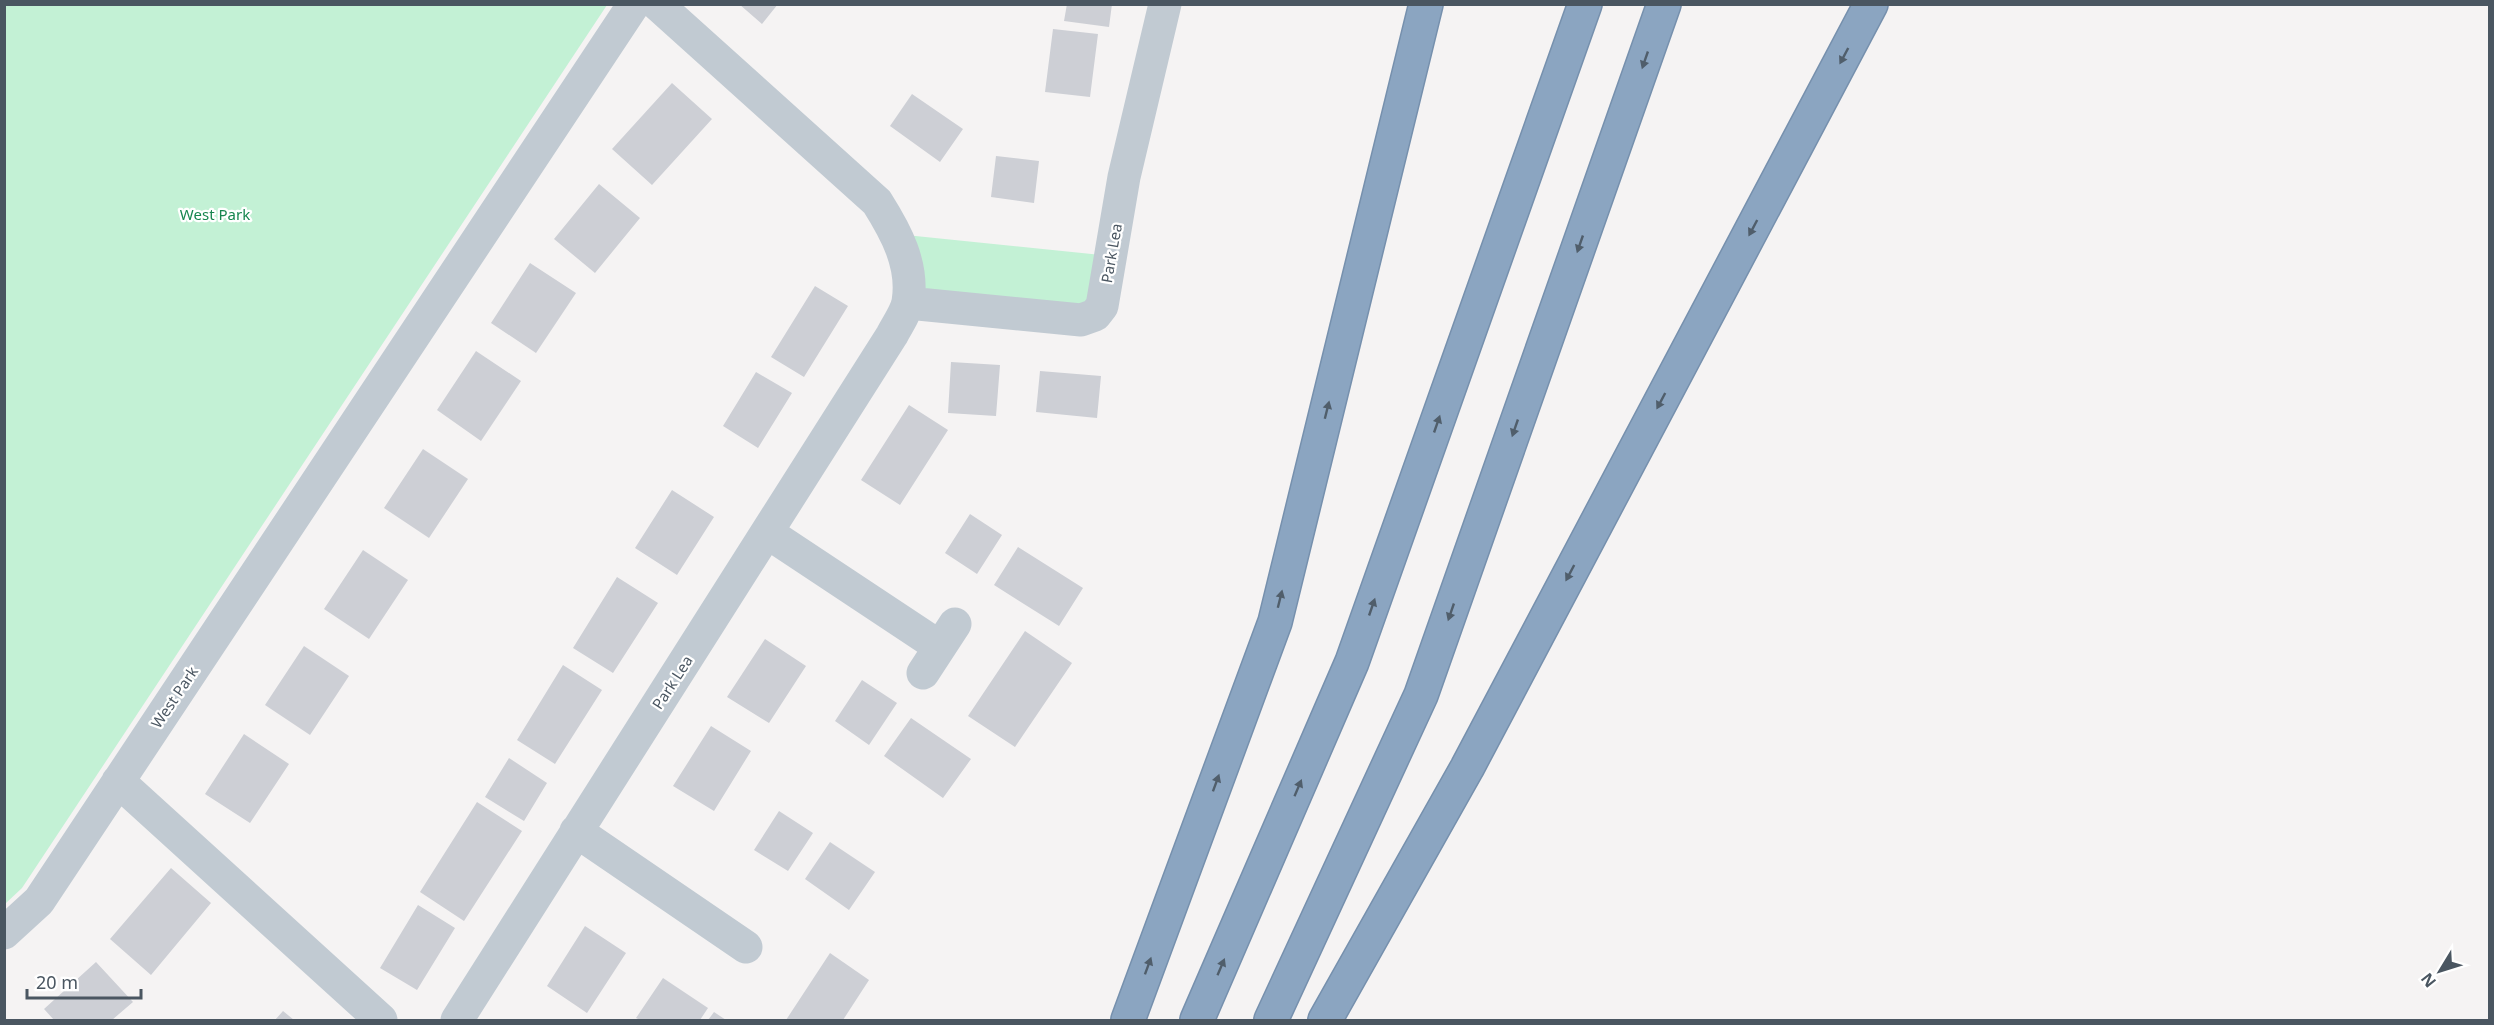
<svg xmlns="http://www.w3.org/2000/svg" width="2494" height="1025" font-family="'Noto Sans',sans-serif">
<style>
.green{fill:#c3f1d5}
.building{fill:#cdcfd5}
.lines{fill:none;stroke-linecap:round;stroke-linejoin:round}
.highway-casing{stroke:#7690ad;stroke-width:36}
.street{stroke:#c1cad2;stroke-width:33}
.highway{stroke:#8ba5c1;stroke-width:33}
.oneway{fill:#505e6b}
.labels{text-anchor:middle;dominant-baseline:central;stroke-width:4.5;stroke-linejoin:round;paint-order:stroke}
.park-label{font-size:15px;fill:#17864f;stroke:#fff}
.street-label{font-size:15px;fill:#4a5661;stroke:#fff}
</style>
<rect width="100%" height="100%" fill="#f5f3f3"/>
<path class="green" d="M5,4L607,5L22,888L5,904Z
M896,234L1111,256L1102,306L908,303Z"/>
<path class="building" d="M739,4H778L762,24Z
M1067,4H1112L1109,27L1064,21Z
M1053,29L1098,34L1090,97L1045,92Z
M672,83L712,119L652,185L612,149Z
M912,94L963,129L940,162L890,126Z
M996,156L1039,161L1034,203L991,197Z
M599,184L640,218L595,273L554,239Z
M530,263L576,293L536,353L491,323Z
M815,286L848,306L804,377L771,357Z
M476,351L521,381L481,441L437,410Z
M951,362L1000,365L996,416L948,413Z
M1040,371L1101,376L1097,418L1036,412Z
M756,372L792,393L758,448L723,426Z
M909,405L948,430L900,505L861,480Z
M423,449L468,479L429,538L384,508Z
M672,490L714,517L677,575L635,548Z
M970,514L1002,535L977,574L945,553Z
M1018,547L1083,588L1059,626L994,585Z
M363,550L408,580L369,639L324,609Z
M617,577L658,603L613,673L573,648Z
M1025,631L1072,663L1015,747L968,716Z
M765,639L806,666L769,723L727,697Z
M304,646L349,676L310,735L265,705Z
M563,665L602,690L555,764L517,740Z
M862,680L897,703L869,745L835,721Z
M911,718L971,759L943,798L884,756Z
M711,726L751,751L714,811L673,786Z
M244,734L289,764L250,823L205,794Z
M509,758L547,783L524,821L485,797Z
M477,802L522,831L464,921L420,892Z
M779,811L813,833L788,871L754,850Z
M830,842L875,872L849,910L805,879Z
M171,868L211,903L151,975L110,939Z
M418,905L455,928L417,990L380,968Z
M585,926L626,953L587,1013L547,986Z
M830,953L869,980L843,1020H786Z
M96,962L133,1002L112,1020H54L44,1009Z
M663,978L708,1008L700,1020H640L636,1018Z
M283,1011L294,1020H275Z
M714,1012L726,1020H708Z"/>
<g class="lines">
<g class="highway-casing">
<path id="highway" d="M1128,1020L1275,622L1426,4
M1197,1020L1352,662L1585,4
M1271,1020L1421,695L1664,4
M1325,1020L1467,768L1871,4"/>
</g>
<path class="street" d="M908,303L1081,320L1095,315L1102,306L1124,177L1165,4
M768,533L940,647
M923,673L955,624
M118,781L381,1020
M576,831L746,947
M4,933L39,901L634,4
M457,1020L892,335C897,325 906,313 908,302C914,265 896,232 877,202L657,4"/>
<use href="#highway" class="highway"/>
</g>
<defs><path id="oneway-solid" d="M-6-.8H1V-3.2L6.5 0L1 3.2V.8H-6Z" transform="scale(1.5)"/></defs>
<g class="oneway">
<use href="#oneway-solid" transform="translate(1844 56) rotate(118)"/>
<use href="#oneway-solid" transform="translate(1645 60) rotate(109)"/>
<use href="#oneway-solid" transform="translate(1753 228) rotate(118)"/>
<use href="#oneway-solid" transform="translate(1580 244) rotate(109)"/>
<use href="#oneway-solid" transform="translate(1661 401) rotate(118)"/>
<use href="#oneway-solid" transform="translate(1327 410) rotate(-76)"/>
<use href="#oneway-solid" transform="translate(1437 424) rotate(-71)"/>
<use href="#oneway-solid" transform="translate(1515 428) rotate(109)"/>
<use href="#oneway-solid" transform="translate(1570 573) rotate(118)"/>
<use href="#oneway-solid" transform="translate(1280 599) rotate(-76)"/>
<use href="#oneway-solid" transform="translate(1372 607) rotate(-71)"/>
<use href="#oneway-solid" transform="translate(1451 612) rotate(109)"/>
<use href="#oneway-solid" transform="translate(1216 783) rotate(-70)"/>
<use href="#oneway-solid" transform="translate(1298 788) rotate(-67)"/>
<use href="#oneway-solid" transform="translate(1148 966) rotate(-70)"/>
<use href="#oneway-solid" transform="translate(1221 967) rotate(-67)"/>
</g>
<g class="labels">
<g class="park-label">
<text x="215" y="214">West Park</text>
</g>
<g class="street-label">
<text transform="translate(1111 253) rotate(-80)">Park Lea</text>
<text transform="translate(672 682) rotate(-57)">Park Lea</text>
<text transform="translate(174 697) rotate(-56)">West Park</text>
</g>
</g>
<rect width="2494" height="1025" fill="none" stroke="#4a5661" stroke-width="12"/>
<g transform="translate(2440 971) rotate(232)" stroke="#ffffff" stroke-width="4.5" paint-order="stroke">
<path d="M0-4.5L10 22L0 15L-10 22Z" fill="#4a5661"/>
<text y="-9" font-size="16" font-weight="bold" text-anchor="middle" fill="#4a5661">N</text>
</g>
<path d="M27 989v9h114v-9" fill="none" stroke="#4a5661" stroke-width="3"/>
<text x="36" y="989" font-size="18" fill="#4a5661" stroke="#ffffff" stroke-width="4.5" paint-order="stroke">20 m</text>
</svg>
